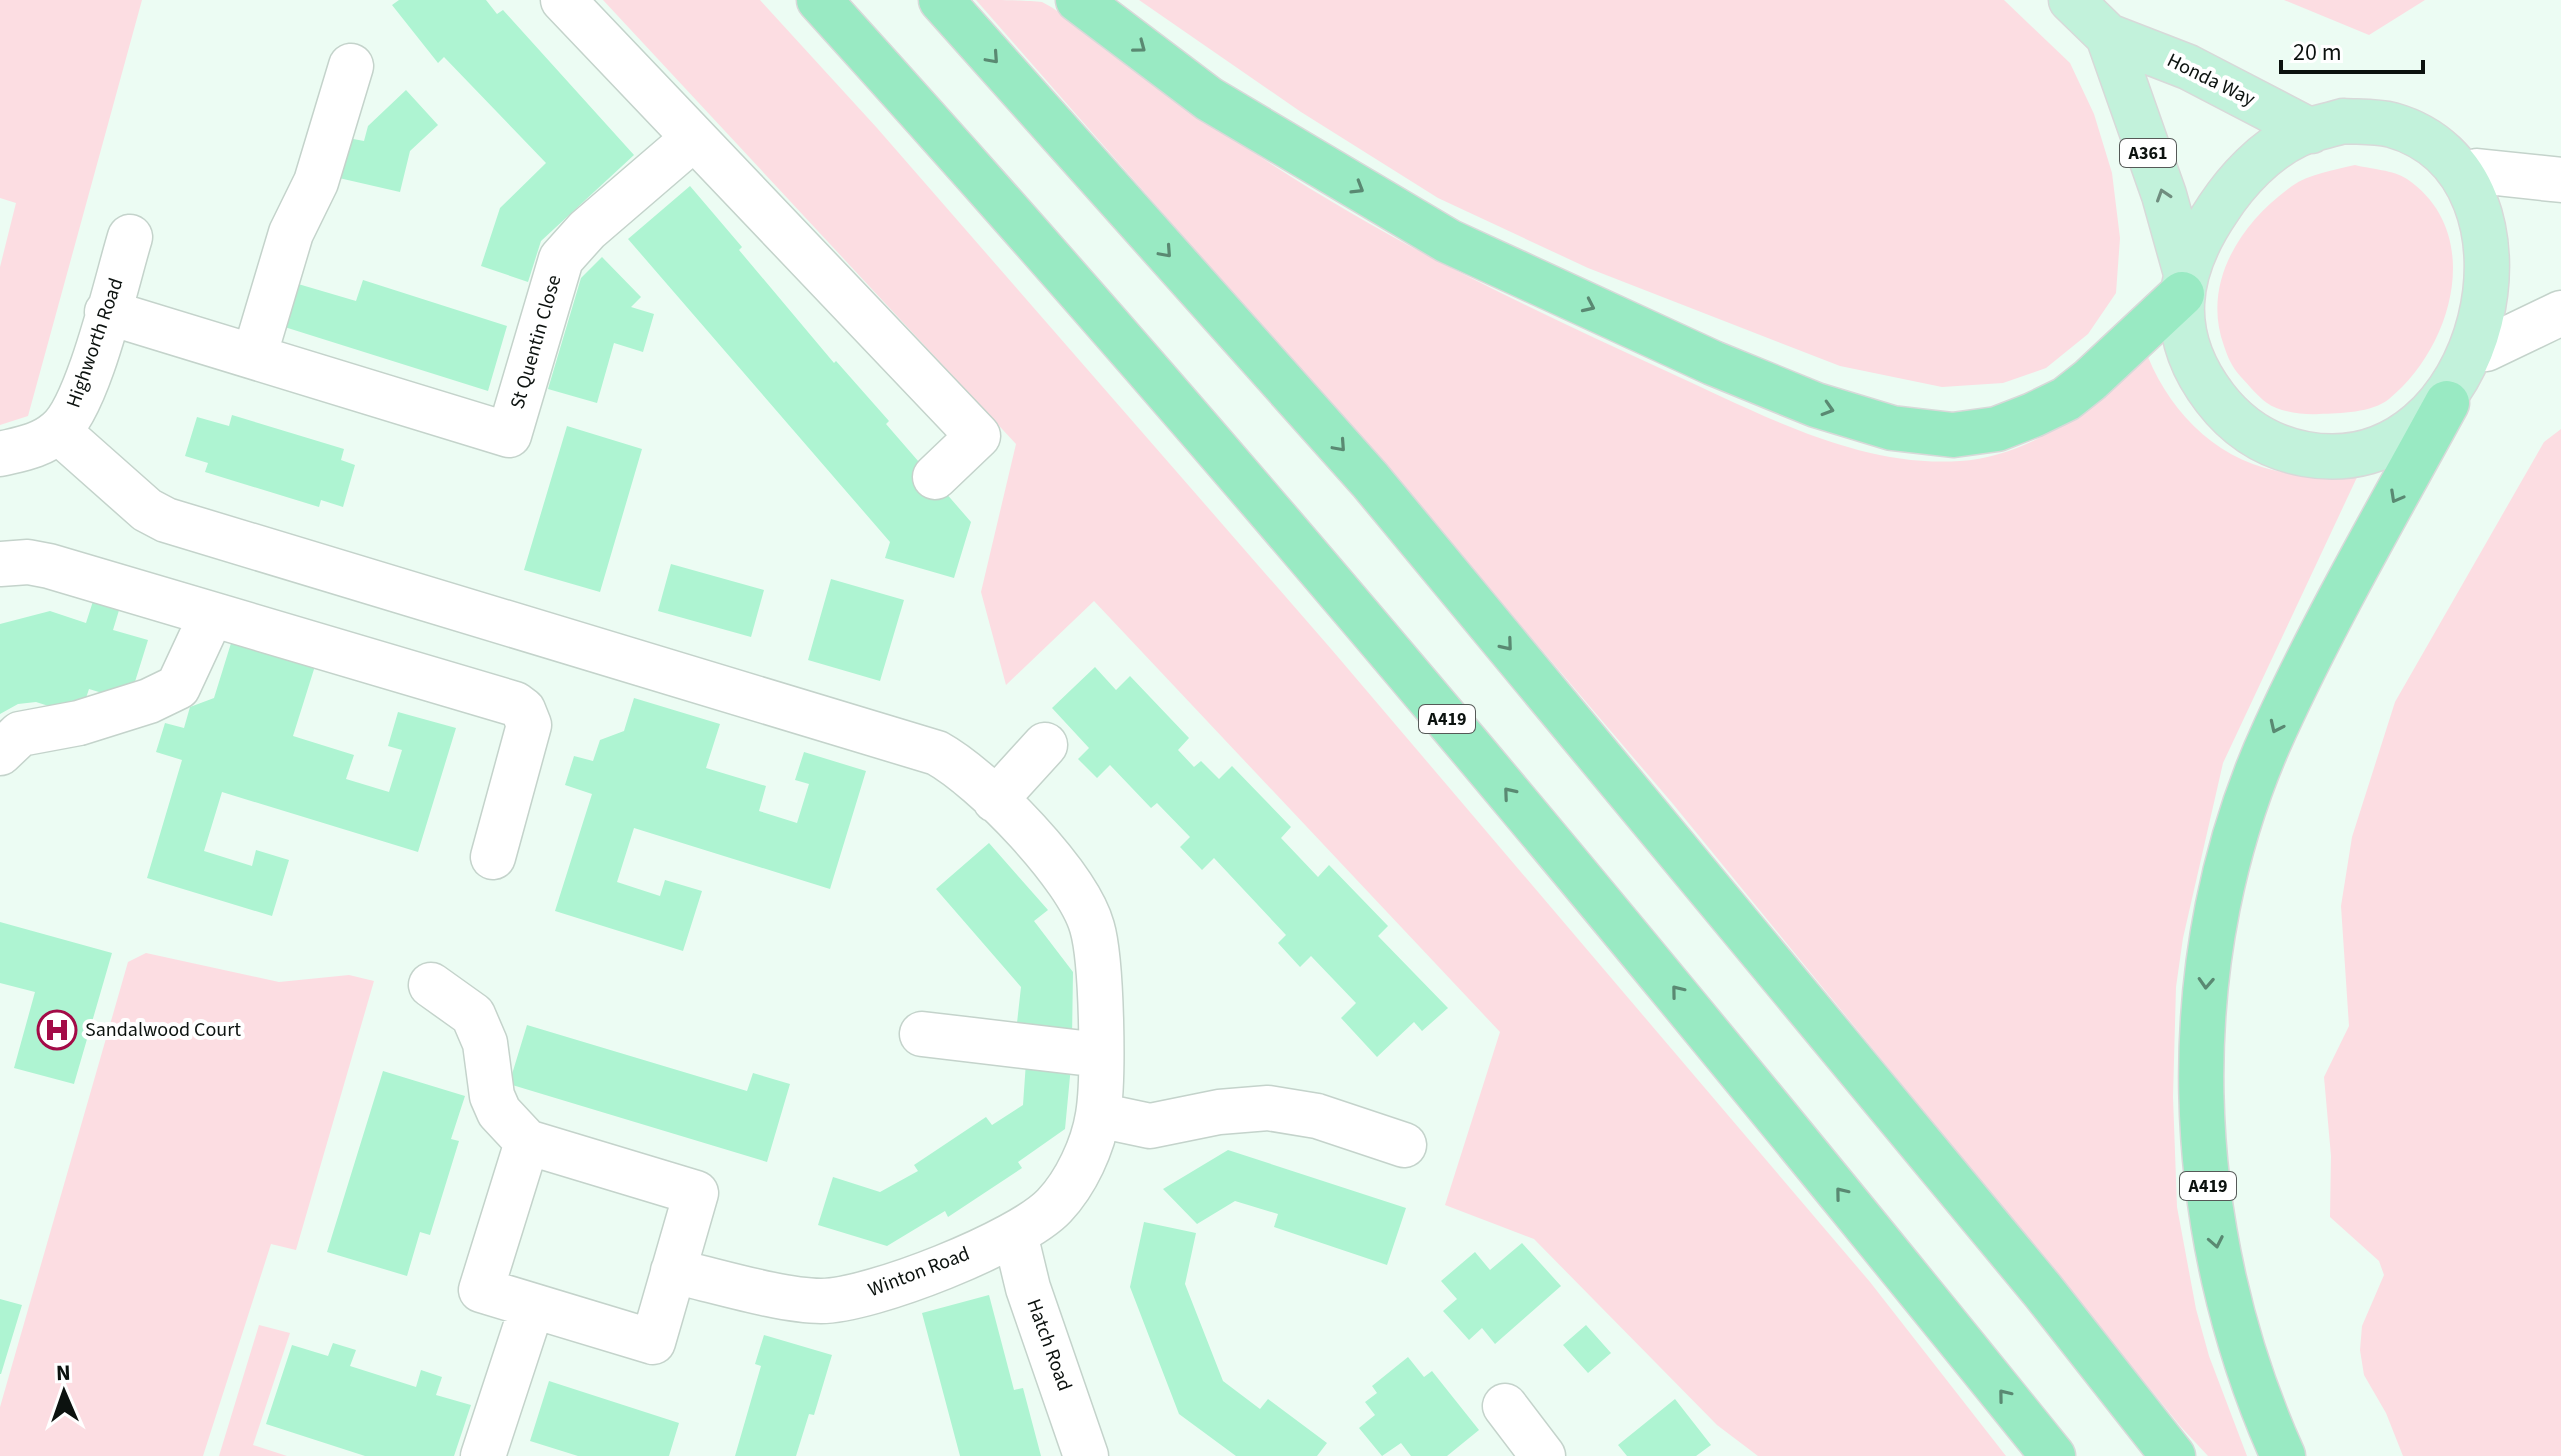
<svg xmlns="http://www.w3.org/2000/svg" width="2561" height="1456" font-family="'Source Sans 3',sans-serif">
<style>
.green{fill:#fcdde2}
.building{fill:#aef4d2}
.lines{fill:none;stroke-linecap:round;stroke-linejoin:round}
.minor-casing{stroke:#c4d3cb;stroke-width:47}
.major-casing{stroke:#d8d9d9;stroke-width:47}
.highway-casing{stroke:#d8d9d9;stroke-width:47}
.minor{stroke:#fff;stroke-width:44}
.major{stroke:#c2f2db;stroke-width:44}
.highway{stroke:#99eac3;stroke-width:44}
.oneway{stroke:#5a8972}
.oneway2{stroke:#708d7f}
.labels{text-anchor:middle;dominant-baseline:central;stroke-width:8;stroke-linejoin:round;paint-order:stroke}
.shield{fill:#fff;stroke:#555957;stroke-width:2}
.shield-label{font-size:18px;font-weight:bold;fill:#0c120f}
.street-label{font-size:20px;fill:#0c120f;stroke:#fff}
.poi-label{font-size:20px;fill:#0c120f;stroke:#fff;text-anchor:start}
</style>
<rect width="100%" height="100%" fill="#ecfcf3"/>
<path class="green" d="M0,0H142L28,416L0,425V267L16,203L0,198Z
M603,0H760L877,128L1332,650L1870,1282L2006,1456H1758L1717,1425L1534,1239L1445,1205L1500,1032L1094,601L1006,685L981,592L1016,444Z
M976,0C994,0 1027,0 1042,2C1067,14 1088,38 1111,54C1158,88 1206,120 1253,152C1383,239 1522,305 1664,370C1755,411 1856,468 1960,461C2033,456 2096,405 2148,357C2174,420 2227,468 2297,474C2317,476 2339,473 2359,473L2223,763L2183,938L2176,987L2173,1097L2177,1207L2196,1309L2209,1356L2247,1456H2208L2181,1427L1673,804L1400,484Z
M1139,0H2004L2070,63L2094,114L2112,173L2120,238L2116,293L2088,334L2046,368L2003,383L1942,387L1840,366L1588,268L1438,198L1301,112Z
M2284,0H2425L2369,35Z
M2355,165C2370,169 2394,170 2407,179C2486,233 2452,348 2389,399C2372,413 2340,413 2319,414C2304,415 2279,412 2267,403C2257,396 2249,385 2241,377C2232,367 2228,358 2224,346C2201,283 2241,222 2292,186C2309,174 2334,170 2355,165Z
M2561,429V1456H2403L2386,1413L2364,1375L2360,1350L2362,1326L2384,1275L2379,1261L2330,1217L2331,1156L2324,1077L2349,1026L2341,906L2352,837L2395,702L2544,442Z
M146,953L279,982L349,975L374,981L296,1250L271,1244L203,1456H0V1407L128,962Z
M259,1325L290,1333L253,1445L287,1456H219Z"/>
<path class="building" d="M399,0H486L497,14L503,10L634,155L541,241L528,282L481,266L500,208L546,163L444,57L438,63L392,5Z
M406,90L438,125L410,151L400,192L339,178L348,138L364,141L368,126Z
M690,186L742,247L739,250L834,363L836,361L889,421L886,424L971,522L954,578L885,558L890,542L628,239Z
M602,257L641,297L631,307L654,314L643,352L614,343L597,403L548,389L581,278Z
M363,280L507,326L488,391L275,324L288,281L356,301Z
M232,415L344,449L341,460L355,465L343,507L321,500L319,507L205,472L208,463L185,456L197,417L229,426Z
M567,426L642,449L600,592L524,570Z
M671,564L764,590L751,637L658,611Z
M831,579L904,600L880,681L808,660Z
M94,598L120,607L113,630L148,640L129,701L89,689L80,716L36,702L18,704L0,714V624L50,611L86,623Z
M232,640L315,666L293,736L354,755L346,779L389,792L402,750L388,746L398,712L456,728L418,852L222,792L204,851L252,866L256,850L289,860L272,916L147,878L182,760L156,752L165,723L184,728L190,707L214,698Z
M1095,667L1116,690L1130,676L1189,738L1178,750L1194,767L1201,761L1219,779L1232,766L1291,827L1281,838L1318,877L1329,865L1388,926L1378,936L1448,1008L1422,1031L1414,1022L1377,1057L1341,1018L1356,1003L1311,956L1300,967L1278,943L1286,935L1214,858L1202,870L1180,847L1190,837L1157,803L1151,808L1110,765L1097,778L1078,759L1089,748L1052,708Z
M634,698L720,724L706,768L766,786L759,811L797,823L809,784L795,780L804,752L866,771L830,889L634,828L617,882L660,896L665,880L702,891L683,951L555,911L592,794L565,785L574,756L593,761L600,740L624,731Z
M989,843L1048,910L1034,921L1073,972L1072,1038L1016,1032L1021,987L936,889Z
M0,922L112,953L74,1084L14,1068L35,992L0,983Z
M527,1025L747,1091L753,1073L790,1084L767,1162L509,1084Z
M1026,1062L1071,1066L1065,1129L1018,1162L1022,1168L948,1217L945,1211L887,1246L818,1225L833,1177L880,1192L918,1171L914,1165L986,1117L992,1125L1023,1105Z
M383,1071L465,1096L451,1139L459,1141L430,1235L420,1232L407,1276L327,1252Z
M1228,1150L1406,1208L1387,1265L1274,1227L1278,1214L1235,1201L1197,1224L1163,1189Z
M1144,1222L1196,1233L1185,1284L1223,1381L1260,1409L1268,1399L1327,1443L1317,1456H1236L1179,1414L1130,1287Z
M1522,1243L1561,1286L1495,1344L1482,1328L1469,1340L1443,1311L1457,1299L1441,1281L1475,1252L1490,1270Z
M989,1295L1014,1390L1023,1388L1041,1456H960L922,1313Z
M0,1299L22,1305L1,1374H0Z
M1586,1325L1611,1353L1588,1373L1563,1345Z
M764,1335L832,1355L814,1415L809,1414L796,1456H735L761,1366L755,1364Z
M333,1343L356,1350L350,1366L416,1387L421,1370L442,1377L436,1395L471,1405L454,1456H365L266,1424L292,1345L328,1356Z
M1408,1357L1424,1377L1432,1371L1479,1430L1447,1456H1411L1401,1443L1382,1456L1359,1428L1375,1415L1365,1402L1377,1393L1372,1386Z
M549,1381L679,1423L669,1456H578L530,1441Z
M1675,1399L1711,1445L1696,1456H1627L1618,1445Z"/>
<g class="lines">
<g class="minor-casing">
<path id="minor" d="M563,0L978,436L935,477
M2477,171L2561,180
M107,312L509,435L561,259L587,230L694,138
M2486,349L2561,313
M254,357L291,233L316,182L351,66
M59,432L147,510L166,520L937,753C984,779 1078,876 1092,927C1102,961 1104,1079 1098,1115C1093,1146 1076,1183 1054,1206C1020,1242 871,1301 821,1301C781,1301 714,1280 673,1271
M0,454C20,449 41,446 57,432C89,407 117,279 130,237
M0,564L28,562L49,566L515,704L523,710L529,725L493,857
M0,753L20,734L79,723L149,701L178,687L211,616
M995,800L1045,745
M431,985L473,1015L485,1043L492,1096L499,1112L527,1142
M922,1034L1100,1055
M1098,1115L1150,1126L1219,1112L1268,1108L1317,1116L1404,1145
M527,1142L696,1193L653,1342L481,1290Z
M1015,1234L1028,1288L1086,1456
M1505,1406L1543,1456
M483,1456L532,1307"/>
</g>
<g class="major-casing">
<path id="major" d="M2071,0L2108,36L2188,67L2311,131
M2108,36L2164,195L2185,270
M2343,121C2359,122 2376,121 2392,125C2561,173 2487,488 2305,454C2267,447 2238,428 2215,398C2166,334 2175,272 2218,209C2237,180 2265,150 2297,135C2311,128 2328,126 2343,121Z"/>
</g>
<g class="highway-casing">
<path id="highway" d="M819,0C1247,471 1653,961 2053,1456
M941,0L1370,480L2043,1291L2173,1456
M1078,0L1209,99L1448,241L1713,363L1816,405L1892,428L1953,435L1997,429L2033,415L2066,399L2090,380L2182,294
M2283,1456C2181,1230 2170,957 2275,729C2326,618 2388,511 2447,403"/>
</g>
<use href="#minor" class="minor"/>
<use href="#major" class="major"/>
<use href="#highway" class="highway"/>
</g>
<defs><path id="oneway-chevron" d="M-2-3.5L2.5 0L-2 3.5" fill="none" stroke-width="1.6" stroke-linecap="round" stroke-linejoin="round" transform="scale(2)"/></defs>
<g class="oneway">
<use href="#oneway-chevron" transform="translate(1140 47) rotate(37)"/>
<use href="#oneway-chevron" transform="translate(993 58) rotate(48)"/>
<use href="#oneway-chevron" transform="translate(1358 188) rotate(31)"/>
<use href="#oneway-chevron" transform="translate(1166 252) rotate(48)"/>
<use href="#oneway-chevron" transform="translate(1589 306) rotate(25)"/>
<use href="#oneway-chevron" transform="translate(1828 409) rotate(17)"/>
<use href="#oneway-chevron" transform="translate(1340 446) rotate(48)"/>
<use href="#oneway-chevron" transform="translate(2396 497) rotate(119)"/>
<use href="#oneway-chevron" transform="translate(1507 645) rotate(50)"/>
<use href="#oneway-chevron" transform="translate(2276 727) rotate(115)"/>
<use href="#oneway-chevron" transform="translate(1509 793) rotate(-130)"/>
<use href="#oneway-chevron" transform="translate(2206 983) rotate(93)"/>
<use href="#oneway-chevron" transform="translate(1677 991) rotate(-129)"/>
<use href="#oneway-chevron" transform="translate(1841 1193) rotate(-129)"/>
<use href="#oneway-chevron" transform="translate(2216 1242) rotate(79)"/>
<use href="#oneway-chevron" transform="translate(2004 1395) rotate(-129)"/>
</g>
<use class="oneway2" href="#oneway-chevron" transform="translate(2163 195) rotate(-108)"/>
<defs>
<g id="hospital-ring" transform="scale(2)"><circle r="9.5" fill="#fff" stroke="#a30b47" stroke-width="1.5"/><path d="M-5-5h3v3.5h4V-5h3V5h-3V1.5h-4V5h-3Z" fill="#a30b47"/></g>
</defs>
<g fill-rule="evenodd">
<use href="#hospital-ring" x="57" y="1030"/>
</g>
<g class="labels">
<g class="shield">
<rect x="2120" y="139" width="56" height="28" rx="6"/>
<rect x="1419" y="705" width="56" height="28" rx="6"/>
<rect x="2180" y="1172" width="56" height="28" rx="6"/>
</g>
<g class="shield-label">
<text x="2148" y="153">A361</text>
<text x="1447" y="719">A419</text>
<text x="2208" y="1186">A419</text>
</g>
<g class="street-label">
<text transform="translate(2211 80) rotate(26)">Honda Way</text>
<text transform="translate(536 342) rotate(-74)">St Quentin Close</text>
<text transform="translate(95 343) rotate(-71)">Highworth Road</text>
<text transform="translate(919 1272) rotate(-21)">Winton Road</text>
<text transform="translate(1049 1345) rotate(70)">Hatch Road</text>
</g>
<g class="poi-label">
<text x="85" y="1030">Sandalwood Court</text>
</g>
</g>
<g transform="translate(64 1392) rotate(358)" stroke="#ffffff" stroke-width="6" paint-order="stroke">
<path d="M0-6L14 30L0 20L-14 30Z" fill="#0c120f"/>
<text y="-12" font-size="22" font-weight="bold" text-anchor="middle" fill="#0c120f">N</text>
</g>
<path d="M2281 60v12h142v-12" fill="none" stroke="#0c120f" stroke-width="4"/>
<text x="2293" y="60" font-size="24" fill="#0c120f" stroke="#ffffff" stroke-width="6" paint-order="stroke">20 m</text>
</svg>
